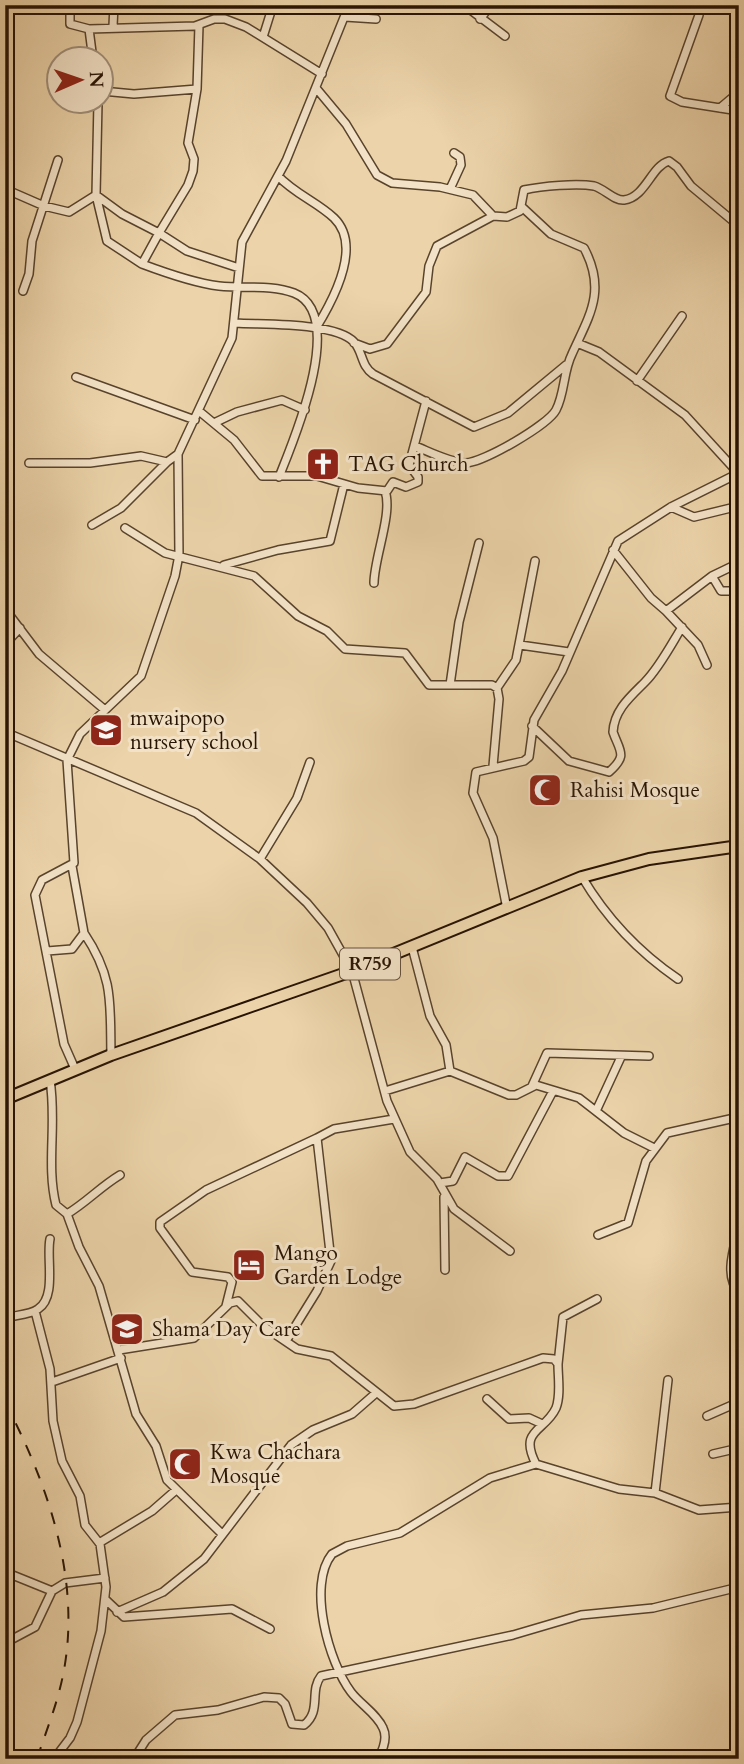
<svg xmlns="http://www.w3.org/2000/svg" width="744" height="1764" font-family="Cardo,serif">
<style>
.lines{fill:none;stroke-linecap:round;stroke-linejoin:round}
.minor-casing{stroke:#58432c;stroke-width:10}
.primary-casing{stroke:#271303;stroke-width:14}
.minor{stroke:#f3e2c7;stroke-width:7}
.primary{stroke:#ecd3a9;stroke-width:10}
.rail{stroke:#271303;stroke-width:2;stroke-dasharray:12 12;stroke-linecap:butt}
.labels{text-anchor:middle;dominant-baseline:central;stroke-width:6;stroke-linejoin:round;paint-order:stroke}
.shield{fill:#f3e2c7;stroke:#64513e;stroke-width:2}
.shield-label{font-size:19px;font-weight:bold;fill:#271303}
.poi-label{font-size:21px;fill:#271303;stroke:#f3e2c7;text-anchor:start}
</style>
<rect width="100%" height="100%" fill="#ecd3a9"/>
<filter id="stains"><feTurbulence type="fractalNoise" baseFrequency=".00286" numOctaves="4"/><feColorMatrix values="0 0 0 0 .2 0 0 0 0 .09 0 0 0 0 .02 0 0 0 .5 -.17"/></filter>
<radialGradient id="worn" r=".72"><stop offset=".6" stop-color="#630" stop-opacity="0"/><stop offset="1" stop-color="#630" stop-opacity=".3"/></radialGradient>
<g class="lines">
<g class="minor-casing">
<path id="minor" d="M70,5V24L89,29
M464,5L505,36
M586,5H645
M699,15L670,96L682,102L739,111
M345,17L376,19
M480,19L491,5
M113,26L114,5
M263,37L273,5
M93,60L89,29L195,26L214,19H225L246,27L322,74
M316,88L346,124L377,175L392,183L440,187L473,195L493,216L507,217L520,211L524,190C542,186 577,183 594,186C605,189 614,201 624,200C646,197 651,166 669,161L677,167L691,186L739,226
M102,91L134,94L197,89
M98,102L96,195L122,214L159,233L188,185L193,171L194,159L188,143L197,89L199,25
M720,108L739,92
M278,176C295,194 317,202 334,218C363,246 332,302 316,328
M5,189L44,206L69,212L96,195L107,241L142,264L159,233L187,251L239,268
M450,189L461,165L460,157L454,153
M142,264C166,273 194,283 219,286C244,289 270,284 294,293C348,314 293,442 279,477
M23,291L29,274L32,241L58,160
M236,323C263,325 335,322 354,342C363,352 361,366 373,374L474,427L508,413L566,365
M354,343L370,349L387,344L426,292L429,266L437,246L493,216
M577,343L599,352L685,415L738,473
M76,377L195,420
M637,381L682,316
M199,411L234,440L262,476H317L358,488L387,491L393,482L406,487L418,482V477L409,465L426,401
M214,423L237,412L282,400L305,410
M415,446C430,452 449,462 465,463C483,463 548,425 556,410C565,393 563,372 572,354C589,316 607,291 584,248L551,234L522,207
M29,463H90L141,456L167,462L178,454
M671,507L694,517L739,506
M92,525L121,508L167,462
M125,528L165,553L254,576L298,616L327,631L345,649L405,653L429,685H492L497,688L499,699L493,766
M613,550L651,598L666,611L712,576L739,563
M224,565L278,550L330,541L344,484
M712,576L721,591H739
M374,583C374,558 393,513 385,491
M5,609L39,654L105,710
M666,611L698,645L707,665
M5,644L20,628
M520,645L569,652
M450,685L459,622L479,543
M497,688L516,660L535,561
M532,726L569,761L609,772C628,755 620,752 613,732C614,710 631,696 645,682C659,668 671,645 682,627
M5,732L196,813L260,859L307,903L328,928L352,971L387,1101L410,1152L437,1179L454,1209L510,1251
M260,859L297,798L310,762
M582,877C607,919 637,951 678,979
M507,909L493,838L473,793L476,772L524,761L529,757L534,720L562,671L618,541L671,507L739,473
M84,933C114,978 110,1003 111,1055
M412,947L430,1016L446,1045L450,1071L509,1095H516L536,1085L579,1098L624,1133L654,1148
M47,951L72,949L84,933L72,866
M739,1064V1086
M75,1069L64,1044L35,895L42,880L74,863L67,760L80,734L141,676L175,576L179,555L178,454L232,338L242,242L286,161L349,5
M50,1080C57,1123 46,1165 56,1205L67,1214L79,1247L99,1286L136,1414L156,1446L167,1480L221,1533
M532,1086L547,1053L649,1056
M385,1091L450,1071
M597,1109L621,1057
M440,1183L453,1181L465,1157L498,1176H508L553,1091
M444,1197L445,1270
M67,1214C87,1202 100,1187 120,1175
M739,1225C735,1245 723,1276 739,1292
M598,1235L628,1223L646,1161L667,1133L739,1117
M226,1306L232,1282L228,1277L192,1272L160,1228V1222L206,1190L317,1138
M35,1311L50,1369L53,1421L62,1461L80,1496L85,1525L100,1544L106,1587L101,1631L77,1722L70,1738L54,1759
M5,1318C15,1315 30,1315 38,1309C57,1297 46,1258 50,1239
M286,1341L317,1291L331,1261L317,1138L334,1129L394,1119
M119,1350L194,1338L230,1303L238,1301L263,1326L297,1349L331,1356L394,1406L414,1404L543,1358L554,1359L558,1364C558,1378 561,1395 556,1408C545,1432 518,1429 536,1464
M558,1364L563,1317L597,1299
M52,1382L121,1358
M487,1399L509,1419L529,1418L540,1423
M707,1416L739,1402
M734,1449L739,1462
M713,1454L739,1448
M655,1493L668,1380
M99,1543L152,1511L176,1490
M5,1572L52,1591
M106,1600L124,1617L232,1609L270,1629
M117,1612L163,1592L204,1559L291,1445L313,1430L352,1414L376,1393
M5,1643L35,1627L52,1591L65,1583L105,1578
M134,1759L146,1740L175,1715L218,1710L264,1697L279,1698L285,1704L292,1724L304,1725C322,1711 309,1691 321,1676L513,1635L581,1615L653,1608L739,1587
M378,1759C383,1750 388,1738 383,1728C377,1714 360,1704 351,1692C329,1663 307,1585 332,1554L347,1546L400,1533L490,1478L536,1464L619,1489L655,1493L699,1510L739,1507"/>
</g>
<g class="primary-casing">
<path id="primary" d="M5,1099L111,1055L352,971L582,877L649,859L739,846"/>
</g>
<use href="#minor" class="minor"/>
<use href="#primary" class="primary"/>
<path class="rail" d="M5,1402C51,1490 86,1593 59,1692C53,1715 44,1737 37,1759"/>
</g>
<defs>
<g id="church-square" transform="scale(1.75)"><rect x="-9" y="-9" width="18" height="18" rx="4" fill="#8f2418" stroke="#f3e2c7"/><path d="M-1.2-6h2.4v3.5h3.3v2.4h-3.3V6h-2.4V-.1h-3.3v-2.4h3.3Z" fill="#fff"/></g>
<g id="school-square" transform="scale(1.75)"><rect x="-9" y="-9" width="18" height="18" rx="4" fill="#8f2418" stroke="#f3e2c7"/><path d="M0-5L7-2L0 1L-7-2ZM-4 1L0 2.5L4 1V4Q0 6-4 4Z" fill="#fff"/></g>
<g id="mosque-square" transform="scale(1.75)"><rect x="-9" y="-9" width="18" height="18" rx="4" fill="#8f2418" stroke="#f3e2c7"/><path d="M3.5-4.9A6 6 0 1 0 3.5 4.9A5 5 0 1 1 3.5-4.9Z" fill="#fff"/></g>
<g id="hotel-square" transform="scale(1.75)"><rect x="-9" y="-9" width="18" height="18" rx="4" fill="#8f2418" stroke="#f3e2c7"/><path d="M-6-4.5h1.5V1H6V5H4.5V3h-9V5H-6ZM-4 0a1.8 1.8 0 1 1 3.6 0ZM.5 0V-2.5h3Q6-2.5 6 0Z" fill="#fff"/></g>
</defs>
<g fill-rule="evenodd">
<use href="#church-square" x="323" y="464"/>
<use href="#school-square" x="106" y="730"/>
<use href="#mosque-square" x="545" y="790"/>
<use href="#hotel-square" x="249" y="1265"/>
<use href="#school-square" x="127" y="1329"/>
<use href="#mosque-square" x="185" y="1464"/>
</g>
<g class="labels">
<rect class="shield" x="340" y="948.5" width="60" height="31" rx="5"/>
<g class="shield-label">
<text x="370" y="964">R759</text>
</g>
<g class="poi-label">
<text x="348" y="464">TAG Church</text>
<text x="130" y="718">mwaipopo<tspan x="130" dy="24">nursery school</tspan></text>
<text x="570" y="790">Rahisi Mosque</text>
<text x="274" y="1253">Mango<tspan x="274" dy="24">Garden Lodge</tspan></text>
<text x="152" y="1329">Shama Day Care</text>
<text x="210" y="1452">Kwa Chachara<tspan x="210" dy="24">Mosque</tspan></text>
</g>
</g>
<rect width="744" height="1764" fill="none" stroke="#ecd3a9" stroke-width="28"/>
<rect x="7" y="7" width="730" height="1750" fill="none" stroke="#271303" stroke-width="3.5"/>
<rect x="14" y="14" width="716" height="1736" fill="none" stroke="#271303" stroke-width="2"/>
<g transform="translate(80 80) rotate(88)"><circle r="33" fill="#f3e2c7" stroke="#a18f79" stroke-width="2"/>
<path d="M0-5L12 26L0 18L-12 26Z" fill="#8f2418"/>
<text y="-10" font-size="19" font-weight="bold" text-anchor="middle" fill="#271303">N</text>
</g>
<rect width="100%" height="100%" filter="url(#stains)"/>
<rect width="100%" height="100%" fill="url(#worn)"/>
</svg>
